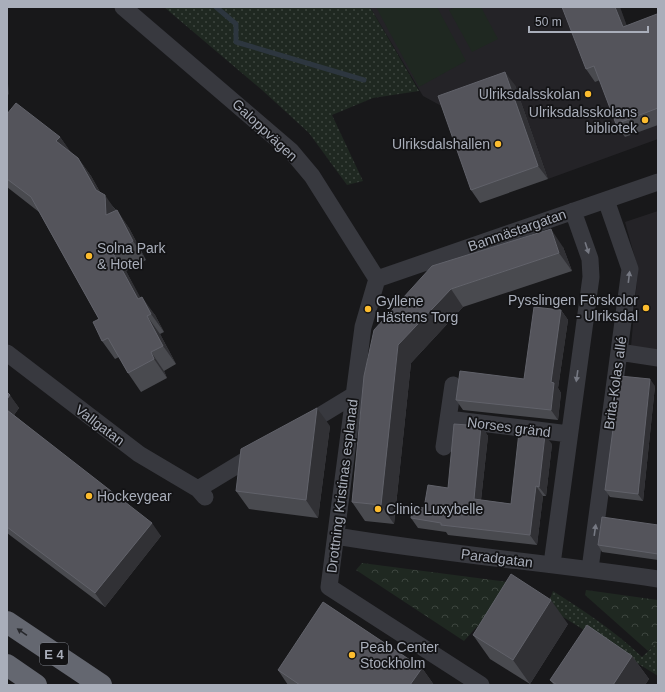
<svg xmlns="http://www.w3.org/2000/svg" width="665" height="692" font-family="Helvetica,sans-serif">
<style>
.built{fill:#242327}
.grass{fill:url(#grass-dots)}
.forest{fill:url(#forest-crowns)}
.pitch{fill:#1f2821}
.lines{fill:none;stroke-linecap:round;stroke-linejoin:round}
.stream{stroke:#2d363f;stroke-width:5}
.minor{stroke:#38393f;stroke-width:17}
.motorway{stroke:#646770;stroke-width:22}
.wall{fill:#494a4f}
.shaded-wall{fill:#313135}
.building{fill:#54545b;stroke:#61626a}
.oneway{fill:#767983}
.oneway2{fill:#27282c}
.poi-dot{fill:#fcbc2e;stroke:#131315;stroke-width:1.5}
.labels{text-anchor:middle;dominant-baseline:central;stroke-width:3.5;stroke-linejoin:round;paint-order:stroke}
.shield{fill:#131315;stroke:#7c8088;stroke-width:1}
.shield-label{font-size:13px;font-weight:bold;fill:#a9aeba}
.poi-label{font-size:14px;fill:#a9aeba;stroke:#131315;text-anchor:start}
.street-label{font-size:14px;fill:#a9aeba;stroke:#131315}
</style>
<defs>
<pattern id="grass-dots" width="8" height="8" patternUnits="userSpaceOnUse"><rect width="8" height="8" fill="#1f2821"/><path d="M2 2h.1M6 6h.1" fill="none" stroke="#3d453f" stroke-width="1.8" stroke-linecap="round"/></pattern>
<pattern id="forest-crowns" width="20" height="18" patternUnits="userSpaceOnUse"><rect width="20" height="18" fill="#1f2821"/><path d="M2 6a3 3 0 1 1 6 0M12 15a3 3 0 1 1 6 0" fill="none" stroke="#3d453f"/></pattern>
</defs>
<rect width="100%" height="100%" fill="#18181a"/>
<path class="built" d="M370,7H620L632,40L658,30V139L548,179L515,85L447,109L423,96Z
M658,211V350L631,346L638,269L625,222Z"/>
<path class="grass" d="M164,7H370L419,91L373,98L332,115L363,181L347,185L309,133L262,90Z
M553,591C584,611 615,631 642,657L658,642V676L547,607Z"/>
<path class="forest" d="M362,563L516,583L464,641L356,570Z
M586,590L658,600V642L648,651L585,595Z"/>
<path class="pitch" d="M376,7H437L466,61L419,87Z
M456,7H481L498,39L472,52L449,10Z"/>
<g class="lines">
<path class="stream" d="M216,7L236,24V42L364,80"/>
<path class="minor" d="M123,7L291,151L312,176L377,279
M377,279L363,327L329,587L481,685
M377,279L658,182
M619,352L658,358
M7,353L139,454L198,489L205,497
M448,419L569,434
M303,426L354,395
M444,447L453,385
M198,489L259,452
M336,536C443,554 551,563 658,579
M552,564L591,277L590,259L573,211
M590,569L630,269L606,200"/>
<path class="motorway" d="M7,622L101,685
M7,665L36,685"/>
</g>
<path class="wall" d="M657,14L658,15V125L625,137L616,124L600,80L595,82L586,69L627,26Z
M515,85L548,179L480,203L471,190Z
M7,114L60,137L71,153L78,158L91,176L100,192L116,210L129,228L146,260L126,271L140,298L155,315L164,332L160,334L176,364L164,371L167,378L141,392L128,373L119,357L115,359L102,341L99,319L39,212L7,187Z
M563,247L572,271L463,307L411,363L394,524L365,521L352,502L432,266Z
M561,310L568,320L558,388L561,393L558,420L463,410L456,400L524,379Z
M655,386L643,501L610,497L605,490Z
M7,392L19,408L14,415L161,536L105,607L7,533Z
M330,426L318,518L249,509L236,491Z
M481,426L488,436L481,500L511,504L552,444L546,496H543L537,545L448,535L446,532L418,528L411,518L448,488Z
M658,525V560L602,552L598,545Z
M568,624L530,684L490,659L473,635Z
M632,656L649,679L645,685H554L550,680Z
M422,668L434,685H288L278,670Z"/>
<path class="shaded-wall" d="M615,7H620L632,40L623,27Z
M7,72L9,95L7,93Z
M505,72L515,85L548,179L538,166Z
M60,137L73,155L56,141Z
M78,158L91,176L106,203L105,195L118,214L106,215L96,190Z
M117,210L129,228L146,260L133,241Z
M551,229L563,247L572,271L559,253Z
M113,253L126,271L150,315L138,299Z
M451,289L463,307L411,363L394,524L381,505L398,345Z
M142,297L155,315L164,332L151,314Z
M561,310L568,320L558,388L561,393L558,420L551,410V382Z
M147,316L160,334L176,364L163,346Z
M151,352L164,371L167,378L154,359Z
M650,379L655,386L643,501L638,494Z
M10,395L19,408L11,419L7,413V399Z
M317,408L330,426L318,518L306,500Z
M481,426L488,436L480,509L474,499Z
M545,435L552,444L546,496L539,487Z
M536,486L543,496L537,545L530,535Z
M152,523L161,536L105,607L95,593Z
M551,600L568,624L530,684L513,660Z
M632,656L649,679L645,685H613Z
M422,668L434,685H410Z"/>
<path class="building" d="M562,7H615L623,27L657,14L658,16V108L616,124L594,66L586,69Z
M505,72L538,166L471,190L438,96Z
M16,103L60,137L56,141L78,158L96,190L105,195L106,215L117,210L133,241L113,253L138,299L142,297L151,314L147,316L163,346L151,352L154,359L128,373L108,338L102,341L93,322L99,319L31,197L7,179V114Z
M551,229L559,253L451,289L398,345L381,505L352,502L364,376L374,330L432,266Z
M534,307L561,310L551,382L554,383L551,410L456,400L460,371L524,379Z
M620,376L650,379L638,494L605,490Z
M7,392L10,395L7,399Z
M317,408L306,500L236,491L241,449Z
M7,410L152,523L95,593L7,527Z
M454,424L481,426L474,499L511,504L519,432L545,435L539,487L536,486L530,535L441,525V523L411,518L413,506L424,508L428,485L448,488Z
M602,517L658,525V554L598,545Z
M511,574L551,600L513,660L473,635Z
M323,602L422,668L410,685H300L278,670Z
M587,625L632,656L613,685H557L550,680Z"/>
<defs><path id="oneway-solid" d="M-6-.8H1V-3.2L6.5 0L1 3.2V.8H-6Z"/></defs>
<g class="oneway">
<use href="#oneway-solid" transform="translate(587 248) rotate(72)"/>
<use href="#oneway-solid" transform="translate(629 277) rotate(-83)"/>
<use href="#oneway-solid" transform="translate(577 376) rotate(98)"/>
<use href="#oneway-solid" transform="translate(595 530) rotate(-82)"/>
</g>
<use class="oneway2" href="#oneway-solid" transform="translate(22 632) rotate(-146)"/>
<g class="poi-dot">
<circle cx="588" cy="94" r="4"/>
<circle cx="645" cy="120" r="4"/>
<circle cx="498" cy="144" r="4"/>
<circle cx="89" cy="256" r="4"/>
<circle cx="646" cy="308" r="4"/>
<circle cx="368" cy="309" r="4"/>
<circle cx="89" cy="496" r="4"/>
<circle cx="378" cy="509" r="4"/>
<circle cx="352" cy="655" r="4"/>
</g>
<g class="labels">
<rect class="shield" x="40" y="643" width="28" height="22" rx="3"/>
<g class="shield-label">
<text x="54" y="654">E 4</text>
</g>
<g class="poi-label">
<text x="580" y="94" text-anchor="end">Ulriksdalsskolan</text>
<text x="637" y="112" text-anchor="end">Ulriksdalsskolans<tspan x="637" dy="16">bibliotek</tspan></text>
<text x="490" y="144" text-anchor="end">Ulriksdalshallen</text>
<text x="97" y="248">Solna Park<tspan x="97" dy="16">&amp; Hotel</tspan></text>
<text x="638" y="300" text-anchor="end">Pysslingen Förskolor<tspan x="638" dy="16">- Ulriksdal</tspan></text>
<text x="376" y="301">Gyllene<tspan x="376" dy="16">Hästens Torg</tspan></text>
<text x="97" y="496">Hockeygear</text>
<text x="386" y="509">Clinic Luxybelle</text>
<text x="360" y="647">Peab Center<tspan x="360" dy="16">Stockholm</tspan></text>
</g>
<g class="street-label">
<text transform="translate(265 130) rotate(43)">Galoppvägen</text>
<text transform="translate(517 230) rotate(-19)">Banmästargatan</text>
<text transform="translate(615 383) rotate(-82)">Brita-Kolas allé</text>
<text transform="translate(100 425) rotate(37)">Vallgatan</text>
<text transform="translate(509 427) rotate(7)">Norses gränd</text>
<text transform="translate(342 486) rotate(-83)">Drottning Kristinas esplanad</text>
<text transform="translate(497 558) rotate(7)">Paradgatan</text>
</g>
</g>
<rect width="665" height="692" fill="none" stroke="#a9aeba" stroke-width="16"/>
<path d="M529 26v6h119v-6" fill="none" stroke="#a9aeba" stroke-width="2"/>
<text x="535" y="26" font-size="12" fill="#a9aeba" stroke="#131315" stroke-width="3" paint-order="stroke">50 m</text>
</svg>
